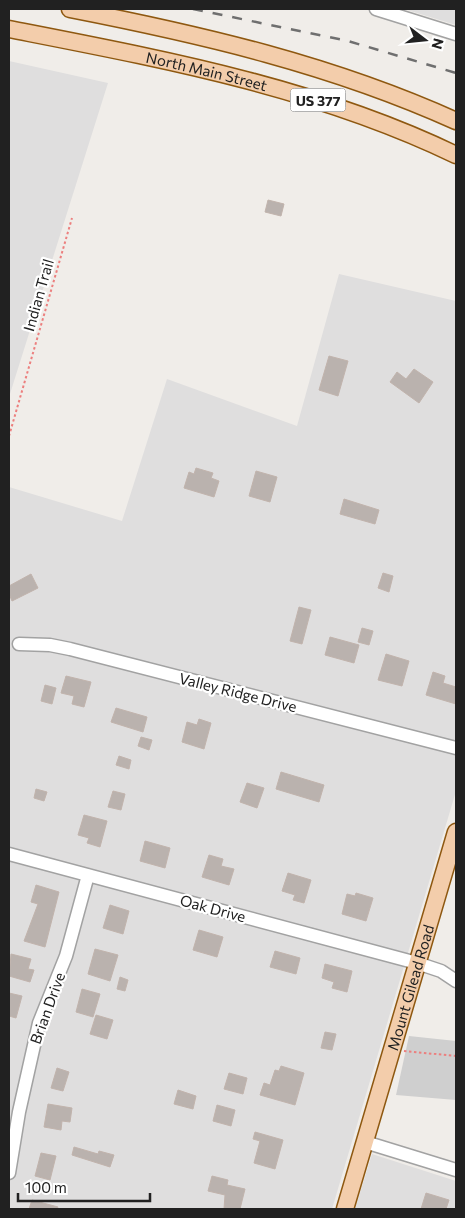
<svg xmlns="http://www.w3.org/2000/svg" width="465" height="1218" font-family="Commissioner,sans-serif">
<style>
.residential{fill:#dfdede}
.religious{fill:#cfcfcf}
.building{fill:#bab2ae;stroke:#c1b3ac}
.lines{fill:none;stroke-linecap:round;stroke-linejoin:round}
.minor-casing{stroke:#a2a2a2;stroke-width:15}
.major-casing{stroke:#8e5810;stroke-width:19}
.path{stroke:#ec7f7e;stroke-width:2;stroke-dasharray:2.5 2.5;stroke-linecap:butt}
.minor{stroke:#fff;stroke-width:12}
.major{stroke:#f3cdab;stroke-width:16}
.rail{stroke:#6f6f6f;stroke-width:2.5;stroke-dasharray:10 10;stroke-linecap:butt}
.labels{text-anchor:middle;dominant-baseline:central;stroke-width:4.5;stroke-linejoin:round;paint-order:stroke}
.shield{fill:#fff;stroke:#646464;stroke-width:1}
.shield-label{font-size:14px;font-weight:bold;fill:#212121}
.street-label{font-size:15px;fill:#212121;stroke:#fff}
</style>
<rect width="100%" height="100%" fill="#f0ede9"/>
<path class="residential" d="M404,9H456V25Z
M9,61L108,83L9,397Z
M339,274L456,301V791L332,1209H9V487L122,521L167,379L297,426Z
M372,1154L456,1181V1209H355Z"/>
<path class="religious" d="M409,1036L456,1041V1100L396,1095Z"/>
<path class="building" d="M268,200L284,204L281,216L265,212Z
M329,356L348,361L338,396L319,390Z
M414,369L433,382L419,403L390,382L397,372L406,379Z
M196,468L213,473L211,478L219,481L214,497L184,488L189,472L194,474Z
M256,471L277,477L270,502L249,496Z
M344,499L379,510L375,524L340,514Z
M383,573L393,576L389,592L378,588Z
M31,574L38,588L12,601L9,594V586Z
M299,607L311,610L302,644L290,641Z
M362,628L373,631L369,645L358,642Z
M330,637L359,645L354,663L325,655Z
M386,654L409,661L402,686L378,680Z
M433,672L445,676L443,683L456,687V704L426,695Z
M66,676L91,682L84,707L72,704L74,696L61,693Z
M45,685L56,688L52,704L41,701Z
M116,708L147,717L143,732L111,722Z
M199,719L211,723L204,749L182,742L187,722L197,725Z
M141,737L152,740L149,750L138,746Z
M119,756L131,760L129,769L116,765Z
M281,772L324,785L319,802L276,789Z
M247,783L264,788L257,808L240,802Z
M36,789L47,792L44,801L34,798Z
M113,791L125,794L121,810L108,807Z
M84,815L107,821L100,847L87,843L89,838L78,835Z
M145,841L170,848L165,868L140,861Z
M209,855L223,859L221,866L234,869L229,885L202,877Z
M288,873L311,880L304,903L293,900L295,895L282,891Z
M36,885L59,892L45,947L24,941L38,904L31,902Z
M356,893L373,898L366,921L342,914L347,894L355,896Z
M110,905L129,911L123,934L103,928Z
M199,930L223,937L217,957L193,950Z
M95,949L118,955L110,981L88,974Z
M275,951L300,958L296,974L270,967Z
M11,954L31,959L28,969L34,970L30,982L9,976Z
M325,964L352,971L347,992L332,988L334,982L322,978Z
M120,977L128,980L125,991L117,989Z
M82,989L100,994L93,1017L76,1012Z
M9,993L22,996L16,1018L9,1016Z
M96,1015L113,1020L107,1039L90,1034Z
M325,1032L336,1034L332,1050L321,1048Z
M281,1066L304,1073L295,1105L260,1095L264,1083L270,1085L275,1070L279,1071Z
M57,1068L69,1072L63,1091L51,1088Z
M229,1073L247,1078L243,1094L224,1089Z
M178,1090L196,1096L193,1109L174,1104Z
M48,1104L72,1108L70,1122L62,1121L61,1130L44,1127Z
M217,1105L235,1110L231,1126L213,1121Z
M255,1132L283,1140L275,1169L254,1163L260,1141L253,1139Z
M74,1147L98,1154L99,1151L114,1155L110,1167L72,1155Z
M41,1153L56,1156L50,1180L35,1176Z
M212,1176L228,1180L227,1185L245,1189L240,1209H224L225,1195L208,1191Z
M426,1193L449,1200L446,1209H421Z
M32,1200L58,1207L57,1209H29Z"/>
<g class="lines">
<g class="minor-casing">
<path id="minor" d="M376,9L456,34
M19,644L50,645L70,649L456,748
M9,854L417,963L441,971L456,981
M365,1142L456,1170
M9,1173L19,1112L39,1023L66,956L88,875"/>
</g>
<g class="major-casing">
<g id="major">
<path d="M70,9C203,35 332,65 456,121"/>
<path id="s1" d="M9,29C162,59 315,87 456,155"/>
<path id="s2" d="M345,1209L456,832"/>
</g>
</g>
<path class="path" d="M9,436L72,218
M404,1051L456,1056"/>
<use href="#minor" class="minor"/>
<use href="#major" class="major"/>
<path class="rail" d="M193,9L348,41L456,73"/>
</g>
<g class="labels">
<rect class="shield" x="290.5" y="88.5" width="55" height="23" rx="4"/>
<g class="shield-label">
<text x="318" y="100">US 377</text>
</g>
<g class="street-label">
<text stroke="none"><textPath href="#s1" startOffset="202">North Main Street</textPath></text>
<text transform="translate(38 295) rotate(-74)">Indian Trail</text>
<text transform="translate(238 692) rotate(14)">Valley Ridge Drive</text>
<text transform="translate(213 908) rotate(15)">Oak Drive</text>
<text stroke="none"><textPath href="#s2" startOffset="231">Mount Gilead Road</textPath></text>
<text transform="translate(47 1008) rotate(-70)">Brian Drive</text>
</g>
</g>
<rect width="465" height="1218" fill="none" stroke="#212121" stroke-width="20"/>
<g transform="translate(425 40) rotate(106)" stroke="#ffffff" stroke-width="4" paint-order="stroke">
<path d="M0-4L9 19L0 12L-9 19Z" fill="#212121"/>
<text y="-8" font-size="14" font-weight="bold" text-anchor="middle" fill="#212121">N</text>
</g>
<path d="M18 1193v8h132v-8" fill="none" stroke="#212121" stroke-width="2.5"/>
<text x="25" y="1193" font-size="15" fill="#212121" stroke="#ffffff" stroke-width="4" paint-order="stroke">100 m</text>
</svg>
